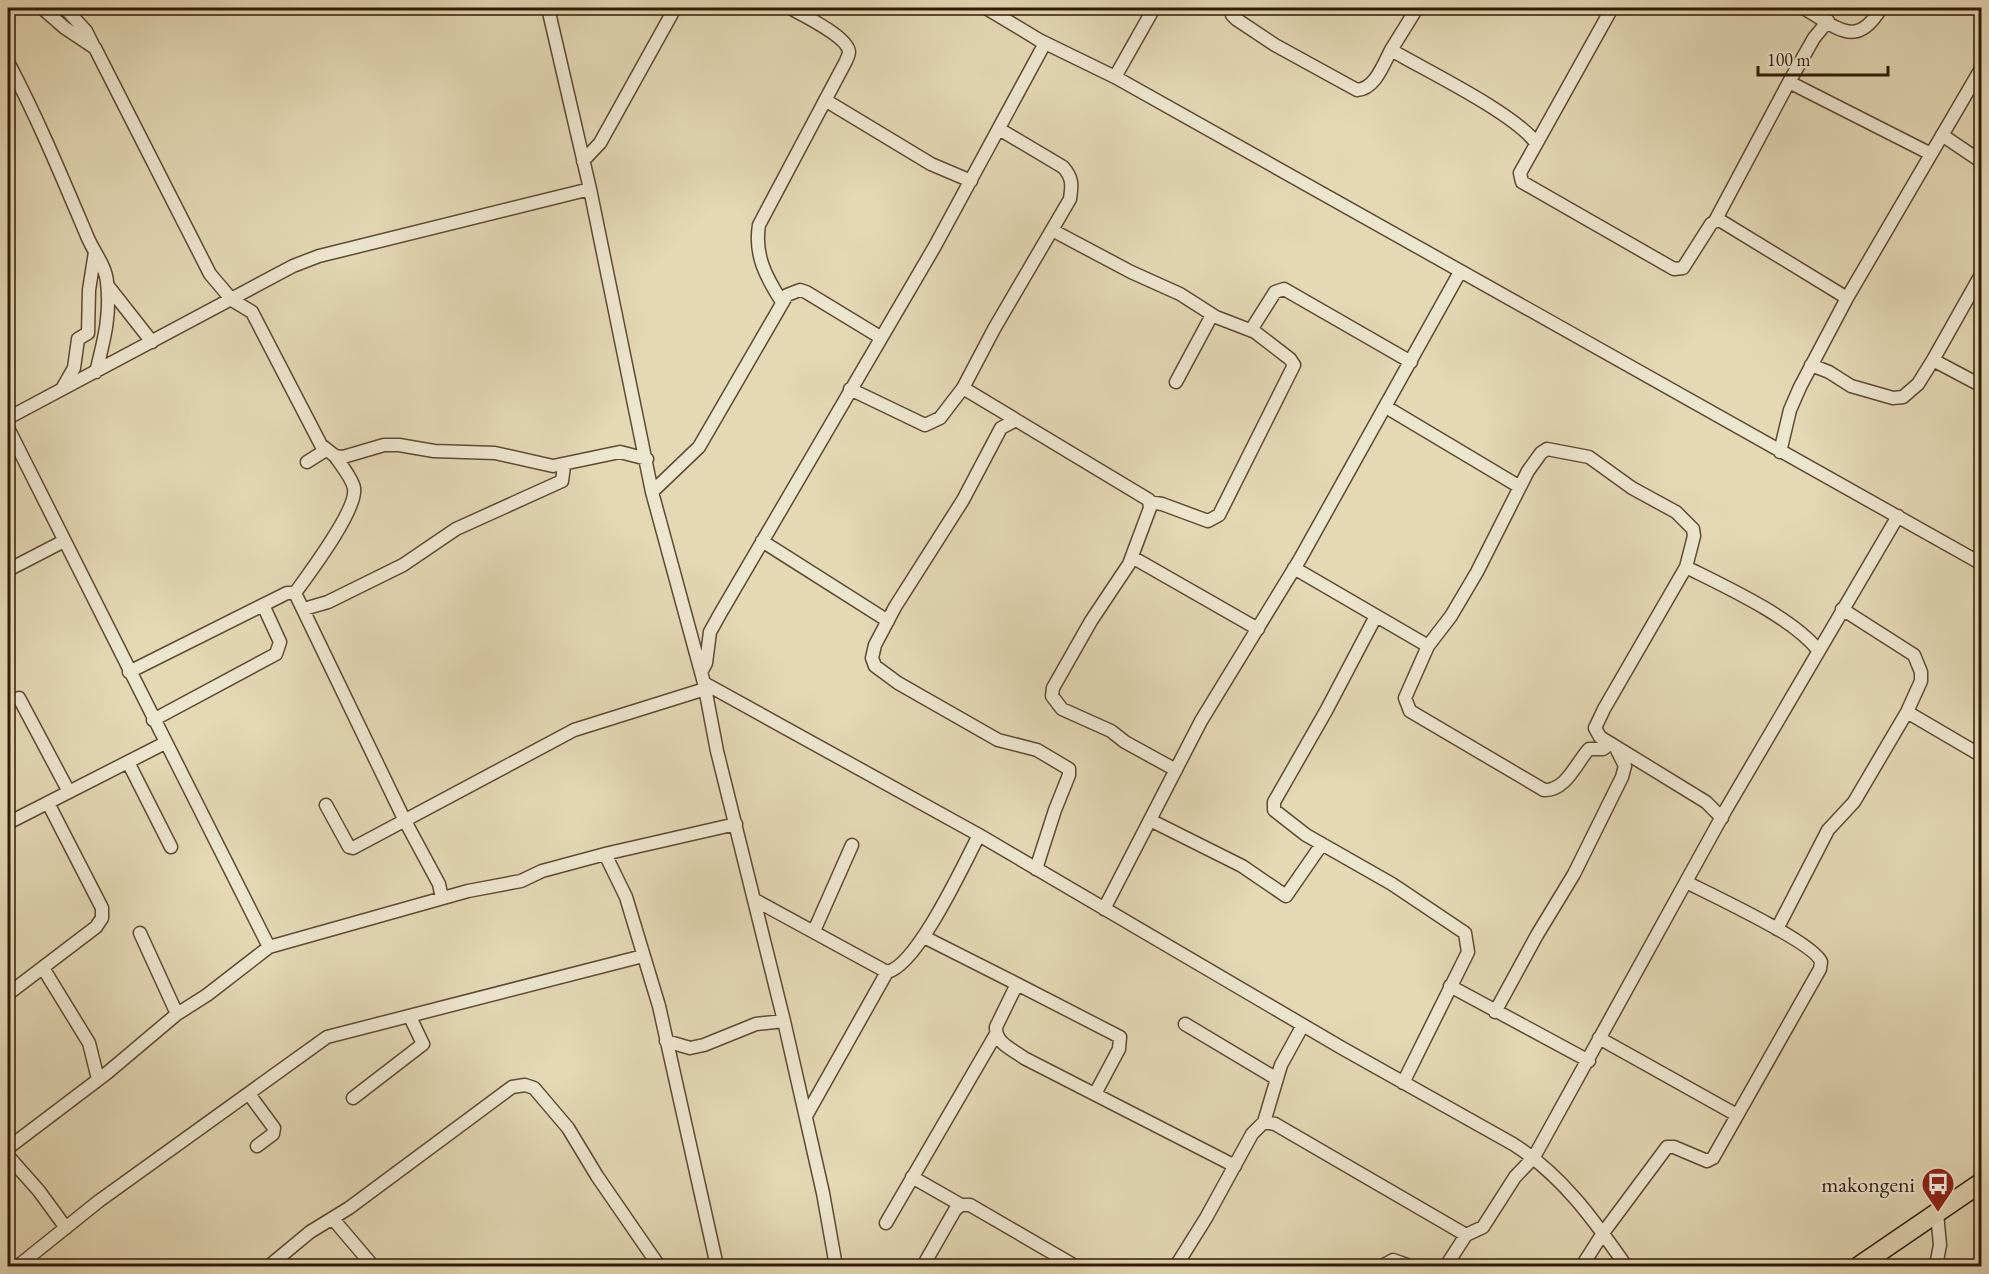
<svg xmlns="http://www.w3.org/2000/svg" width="1989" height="1274" font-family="'EB Garamond',serif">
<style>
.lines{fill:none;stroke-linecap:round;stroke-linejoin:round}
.minor-casing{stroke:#5e4a33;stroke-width:15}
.highway-casing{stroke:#311a08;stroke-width:21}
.minor{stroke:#ede6cf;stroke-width:12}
.highway{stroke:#e4d8b5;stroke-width:18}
.labels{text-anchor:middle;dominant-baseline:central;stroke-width:4.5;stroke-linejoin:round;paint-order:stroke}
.poi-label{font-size:22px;fill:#311a08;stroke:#ede6cf;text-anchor:end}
</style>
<rect width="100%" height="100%" fill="#e4d8b5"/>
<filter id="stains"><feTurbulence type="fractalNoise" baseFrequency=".00333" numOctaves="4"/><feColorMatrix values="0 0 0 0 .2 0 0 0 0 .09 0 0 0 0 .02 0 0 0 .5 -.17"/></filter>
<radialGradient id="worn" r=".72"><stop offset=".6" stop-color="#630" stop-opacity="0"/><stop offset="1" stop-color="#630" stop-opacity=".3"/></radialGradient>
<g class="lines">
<g class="minor-casing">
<path id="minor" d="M42,8L65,28L95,48L210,274L232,300L252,312L321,445L335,456L343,457L384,445H399L434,451L495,453L553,466L620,452L647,459
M65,8L86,31L94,47
M548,8L590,189L652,492L704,683L717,751L784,1021L823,1193L836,1266
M986,8L1039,40L1115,77L1982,564
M1233,8L1232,15L1236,19L1275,45L1357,90C1375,89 1383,65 1391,50C1427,71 1514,113 1536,143
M1612,8L1520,173L1522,182L1674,269L1683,268L1711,224L1715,221H1721L1847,298
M1803,8C1836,26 1856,51 1881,8
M1391,50L1417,8
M8,62C38,119 62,177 87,236C93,251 106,266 107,282C111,315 104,340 96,372
M1115,77L1154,8
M1789,82L1931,154
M825,100L931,164L971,181
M1942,135L1982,162
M583,161L600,143L675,8
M1715,221L1789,82L1814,38L1828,21
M1052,230L1131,272L1180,294L1216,317L1255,332L1290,359L1294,365L1219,515L1208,521L1162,504L1149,502
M108,286L152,342
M782,302C766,277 754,255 759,225L846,61C847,58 849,55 849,52C848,37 803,15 790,8
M1251,330L1275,292L1284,289L1411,362
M1933,360L1982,386
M1811,365L1829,372L1851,386L1893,398L1903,397L1918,384L1933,360L1982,273
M1176,382L1212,315
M963,388L1149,500L1150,508L1129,564L1091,621L1053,688L1052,696L1062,709L1111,731L1125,742L1176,770
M62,389L74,368L78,339L88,333L89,290L95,252
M850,389L925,425L940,418L963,388L994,329L1070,199C1072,185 1073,178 1063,167L999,129
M1386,407L1520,487
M8,418L293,266L319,256L590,189
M1016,420L1001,428L963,500L895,607L875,645L872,658L875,666L898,683L998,740L1037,750L1069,769V775L1055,810L1036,869
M8,428L269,947L468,891L521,881L542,871L609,853L736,824
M1780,452L1790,410L1800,387L1847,298L1982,67
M307,462L326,450
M652,492L699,447L787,295L800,290L806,292L880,337
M762,541L888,621
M1132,557L1258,629
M1294,568L1428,646
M8,570L64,541
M295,593C308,575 358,509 354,488C352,478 341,465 335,456
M304,609L328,602L403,565L456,529L562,481L564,466
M1376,616L1326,711L1274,802V810L1306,835L1392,884L1465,933L1468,952L1403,1083
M129,672L287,593H295L405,821L439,884L442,898
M701,672L706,663L710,632L720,614L935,246L1045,43
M704,683L979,835L1342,1048L1513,1144C1562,1175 1594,1220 1626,1266
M19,698L69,792
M1907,712L1982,756
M153,720L276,654L280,642L263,605
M1610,744L1603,749H1589C1576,763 1566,791 1544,790L1410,711L1405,698L1428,646L1451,616L1477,572L1528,471L1541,453L1547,449L1589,457L1632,488L1676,512L1693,529L1694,536L1686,567
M128,762L171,847
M326,805L349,847L353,848L574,730L705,689
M1722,818L1706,802L1600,737L1595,728L1604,709L1686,567C1724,586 1792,617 1818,650
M1150,820L1242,866L1286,896L1322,844
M8,823L165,743
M605,854L626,897L659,1006L717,1266
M755,900L887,972C917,966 964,864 979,835
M1104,909L1201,721L1300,559L1460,272
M1777,929L1828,830L1854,802L1907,712L1921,681V672L1914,655L1842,609
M814,931L852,845
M140,933L177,1014
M924,937L1017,984L996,1027C995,1043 1012,1049 1024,1058L1235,1166
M43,968L89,1043L98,1079
M1017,984L1120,1037L1119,1049L1095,1094
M1450,986L1589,1061
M8,994L96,927L102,918V908L48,803
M1495,1012L1537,935L1574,874L1622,777L1625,766L1617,750
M1185,1024L1277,1079
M1599,1038L1735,1114
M666,1041L690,1048L704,1045L756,1024L784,1021
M249,1094L274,1128L273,1134L257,1146
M353,1098L423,1044L410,1017
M806,1116L887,972
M1264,1122L1281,1065L1303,1025
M8,1148L107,1073L177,1014L207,995L269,947
M8,1156L39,1191L66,1228
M912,1177L961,1205
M333,1219L373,1266
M886,1223L996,1034
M18,1266L99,1201L327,1037L643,956
M269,1266L310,1232L349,1208L512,1087L525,1085L534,1088L568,1128L597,1176L659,1266
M923,1266L955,1210L961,1205H970L1075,1266
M1176,1266L1206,1218L1252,1134L1264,1122L1275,1124L1466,1235
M1382,1266L1393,1260L1410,1266
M1446,1266L1466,1235L1483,1227L1515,1177L1534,1157L1725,811L1898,516
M1582,1266L1603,1233L1667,1147H1674L1707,1161L1713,1158L1820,969L1821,962C1816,944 1710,894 1688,883
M1936,1266L1940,1245L1937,1213"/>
</g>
<g class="highway-casing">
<path id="highway" d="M1859,1266L1982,1182"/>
</g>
<use href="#minor" class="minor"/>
<use href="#highway" class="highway"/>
</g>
<defs>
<g id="bus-pin" transform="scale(1.725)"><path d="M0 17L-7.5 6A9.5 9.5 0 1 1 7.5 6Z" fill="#8f2418" stroke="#ede6cf"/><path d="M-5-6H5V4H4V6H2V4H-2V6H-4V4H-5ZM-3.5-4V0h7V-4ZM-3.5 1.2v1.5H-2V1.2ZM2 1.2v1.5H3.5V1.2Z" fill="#fff"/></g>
</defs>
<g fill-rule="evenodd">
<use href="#bus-pin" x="1938" y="1184"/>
</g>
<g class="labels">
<g class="poi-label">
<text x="1915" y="1184">makongeni</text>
</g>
</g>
<rect width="1989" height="1274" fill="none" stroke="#e4d8b5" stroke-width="30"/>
<rect x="9" y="9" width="1971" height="1256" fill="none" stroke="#311a08" stroke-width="3"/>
<rect x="15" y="15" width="1959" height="1244" fill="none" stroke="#311a08" stroke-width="1.5"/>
<path d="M1758 66v9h130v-9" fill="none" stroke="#311a08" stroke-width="3"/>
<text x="1767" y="66" font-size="18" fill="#311a08" stroke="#ede6cf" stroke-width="4.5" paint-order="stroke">100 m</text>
<rect width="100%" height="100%" filter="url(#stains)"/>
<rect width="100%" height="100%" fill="url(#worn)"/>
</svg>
